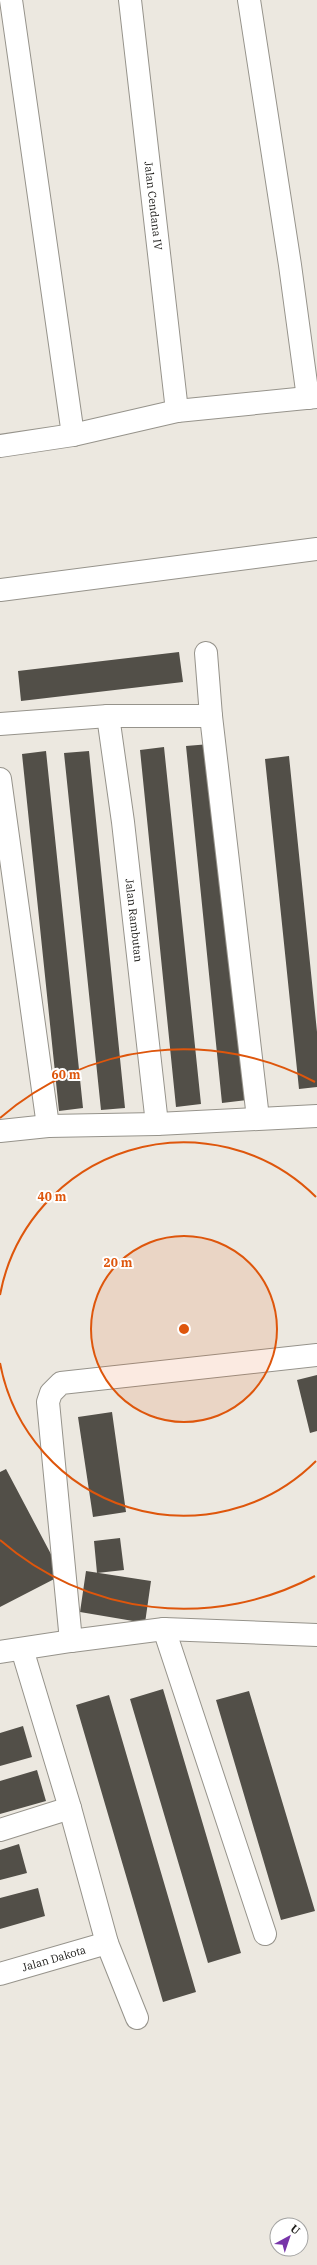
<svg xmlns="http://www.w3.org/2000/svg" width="317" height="2265" font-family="'IBM Plex Serif',serif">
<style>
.building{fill:#524f48}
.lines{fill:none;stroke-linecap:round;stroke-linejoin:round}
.street-casing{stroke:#96938b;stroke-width:24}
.street{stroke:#fff;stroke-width:22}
.ring{fill:none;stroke:#de560c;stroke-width:2}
.labels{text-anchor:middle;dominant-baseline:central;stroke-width:4;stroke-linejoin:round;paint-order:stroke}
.street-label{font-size:11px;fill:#1a1916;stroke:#fff}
.centre{fill:#de560c;stroke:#fff;stroke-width:2}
.ring-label{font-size:12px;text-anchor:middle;font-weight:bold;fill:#de560c;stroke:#fff;stroke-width:4;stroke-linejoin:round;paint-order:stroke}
</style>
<rect width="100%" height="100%" fill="#ece8e0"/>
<path class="building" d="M179,652L183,682L21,701L18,671Z
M210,744L247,1100L222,1103L186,746Z
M164,747L201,1104L176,1107L140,750Z
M46,751L83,1108L59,1111L22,754Z
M89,751L125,1108L101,1110L64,753Z
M289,756L317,1032V1087L299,1089L265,759Z
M317,1375V1431L310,1433L297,1380Z
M112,1412L126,1512L93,1517L78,1417Z
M6,1469L62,1575L0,1607V1472Z
M120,1538L124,1570L97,1573L94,1541Z
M86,1571L151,1581L145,1623L80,1612Z
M163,1689L241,1953L208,1963L130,1699Z
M249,1691L315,1911L281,1920L216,1700Z
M109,1695L196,1992L163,2002L76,1705Z
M23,1726L32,1757L0,1766V1733Z
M37,1770L46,1801L0,1814V1781Z
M19,1844L27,1873L0,1880V1850Z
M38,1888L45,1916L0,1929V1898Z"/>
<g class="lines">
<g class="street-casing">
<g id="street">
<path id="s1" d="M130,0L177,411"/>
<path d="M249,0L290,265L308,398"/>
<path d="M73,435L177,411L317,397"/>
<path d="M0,446L73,435L11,0"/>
<path d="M0,590L317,549"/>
<path d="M206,653L211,716L258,1118"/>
<path id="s2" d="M108,716L123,822L157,1124"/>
<path d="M0,724L108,716H211"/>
<path d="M0,779L48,1126"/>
<path d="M0,1131L48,1126L157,1124L317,1116"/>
<path d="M164,1629L265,1934"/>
<path d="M71,1641L48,1402L51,1393L61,1383L317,1355"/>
<path d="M22,1649L70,1808L107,1943L137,2018"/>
<path d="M0,1652L71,1641L164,1629L317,1635"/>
<path d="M0,1830L70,1808"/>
<path id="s3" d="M0,1974L107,1943"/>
</g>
</g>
<use href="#street" class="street"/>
</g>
<circle cx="184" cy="1329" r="93" fill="#de560c" fill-opacity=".12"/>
<g class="ring">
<circle cx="184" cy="1329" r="93"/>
<path d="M316 1461A187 187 0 0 1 0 1363M0 1295A187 187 0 0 1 316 1197"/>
<path d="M315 1576A280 280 0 0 1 0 1540M0 1118A280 280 0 0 1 315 1082"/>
</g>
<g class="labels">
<g class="street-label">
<text stroke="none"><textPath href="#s1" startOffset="207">Jalan Cendana IV</textPath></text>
<text stroke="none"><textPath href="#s2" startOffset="206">Jalan Rambutan</textPath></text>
<text stroke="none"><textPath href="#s3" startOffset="56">Jalan Dakota</textPath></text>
</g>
</g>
<circle cx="184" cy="1329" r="6" class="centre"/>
<g class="ring-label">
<text x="66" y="1079">60 m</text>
<text x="52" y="1201">40 m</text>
<text x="118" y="1267">20 m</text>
</g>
<g transform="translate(289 2237) rotate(40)"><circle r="19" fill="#ffffff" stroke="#a3a3a2"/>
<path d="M0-3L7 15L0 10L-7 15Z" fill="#7835a9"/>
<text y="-6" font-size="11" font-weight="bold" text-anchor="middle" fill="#1a1916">U</text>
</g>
</svg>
